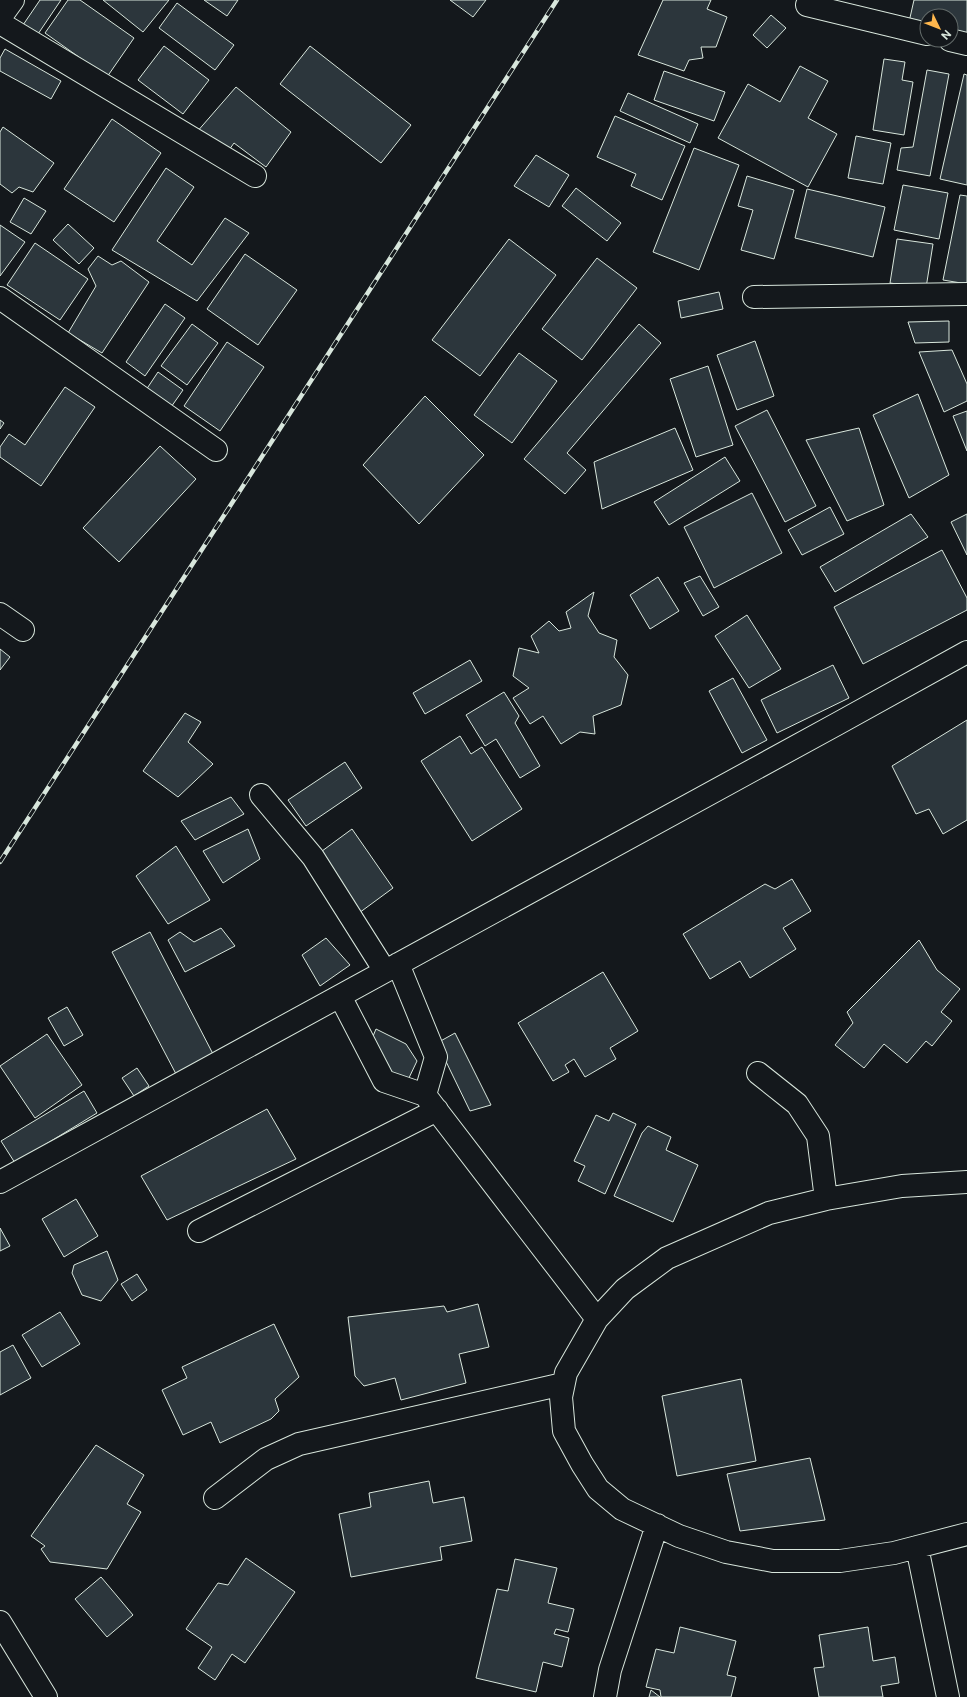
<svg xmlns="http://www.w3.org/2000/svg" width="967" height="1697" font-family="'Public Sans',sans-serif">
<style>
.building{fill:#2c363c;stroke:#d8e6dc}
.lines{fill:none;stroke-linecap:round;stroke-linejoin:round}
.minor-casing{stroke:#d8e6dc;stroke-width:24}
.minor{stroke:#14181c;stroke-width:22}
.rail-casing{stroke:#d8e6dc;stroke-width:4.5}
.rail{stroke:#14181c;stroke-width:3;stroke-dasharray:9;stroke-linecap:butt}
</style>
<rect width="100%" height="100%" fill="#14181c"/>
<path class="building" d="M40,0H61L38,34L23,25Z
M68,0H80L134,38L107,77L45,33Z
M103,0H169L143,32Z
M204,0H238L227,16Z
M450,0H486L473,17Z
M663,0H711L707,9L727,17L716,47H701L703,58L689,60L684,71L638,55Z
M914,0H967V34L951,31V16H927V26L909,22Z
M177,3L234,45L215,70L159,28Z
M771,15L786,28L767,48L753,35Z
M164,46L209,80L183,114L138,80Z
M310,46L411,125L381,163L280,84Z
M5,49L61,81L51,99L0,71V58Z
M884,59L905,62L902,80L913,82L904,135L873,130Z
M800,66L828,81L808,118L837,134L808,187L718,138L748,84L780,102Z
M927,70L949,74L930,176L897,170L901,148L913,147Z
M664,71L725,92L714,121L654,100Z
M964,74L967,75V185L940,179Z
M236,87L291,132L266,167L234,143L229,150L196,133Z
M628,93L698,124L690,143L620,111Z
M615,116L685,146L662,200L631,186L636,174L597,157Z
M112,119L161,153L114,222L64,189Z
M3,127L54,163L33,192L19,187L12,193L0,184V132Z
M856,136L891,143L883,184L848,178Z
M694,148L739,165L699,270L653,252Z
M536,155L569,175L549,207L514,186Z
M166,168L194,187L157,241L192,265L225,218L249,233L197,301L112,250Z
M747,176L794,190L774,259L741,250L753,210L738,206Z
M903,185L948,193L939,239L894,230Z
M576,188L621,223L607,241L562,206Z
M807,189L885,207L873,257L795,238Z
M960,195L967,196V284L943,280Z
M24,198L46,211L31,234L10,222Z
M68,224L94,248L79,264L53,240Z
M0,225L25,242L0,276Z
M509,239L556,275L480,376L432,340Z
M897,239L933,244L926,288L890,283Z
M35,243L88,279L60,320L7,285Z
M245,254L297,290L258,345L207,309Z
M98,256L112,265L121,261L149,282L102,353L68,333L96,286L88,269Z
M597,258L637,288L582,360L542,329Z
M719,292L723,309L681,318L678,301Z
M165,304L185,318L145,376L126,362Z
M949,321V342L915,343L908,322Z
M192,324L218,343L187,385L161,366Z
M639,324L661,343L567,453L586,470L565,494L524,459Z
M755,341L774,396L737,410L717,355Z
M227,342L264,367L220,431L184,406Z
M952,350L967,384V401L944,412L919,352Z
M519,353L557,381L512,443L474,415Z
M708,366L733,445L696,457L670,379Z
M158,372L183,390L169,410L144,393Z
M65,387L95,407L41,486L0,457V447L9,434L25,445Z
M918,394L949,475L909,498L873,415Z
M425,396L484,455L419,524L363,465Z
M767,410L816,506L785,522L735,426Z
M967,411V451L953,416Z
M0,420L4,423L0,429Z
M675,428L693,470L602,509L594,462Z
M859,428L884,505L847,521L806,440Z
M160,446L196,479L119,562L83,528Z
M725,457L740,481L669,525L654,502Z
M752,493L782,553L714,588L684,527Z
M830,507L844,534L802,555L788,530Z
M911,514L928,537L835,592L820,567Z
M967,514V555L951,522Z
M942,550L967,598V610L863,664L834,607Z
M700,576L719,607L703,616L684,583Z
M658,577L679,611L650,629L630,595Z
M594,592L588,616L599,633L617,640L614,657L628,675L621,705L593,716L595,734L580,732L561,744L543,716L530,724L513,698L529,688L513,676L519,648L539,653L531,636L549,621L559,631L571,628L566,612Z
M747,615L781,669L749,688L715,636Z
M0,649L10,657L0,670Z
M470,660L482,681L425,714L413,693Z
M833,665L849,698L777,733L761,700Z
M733,678L767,740L742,753L709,691Z
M504,692L519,716L515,723L540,766L520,778L496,739L485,746L466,715Z
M185,713L201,722L188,742L213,764L178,797L143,771Z
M967,720V820L943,834L929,809L916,814L892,766Z
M460,736L471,754L482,747L522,809L472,841L421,761Z
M345,762L362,788L306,826L288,800Z
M231,797L244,814L195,840L181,821Z
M248,829L260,859L223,883L203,851Z
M352,829L393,888L359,913L318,854Z
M176,846L210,900L168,924L136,876Z
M792,879L811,911L783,928L796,949L750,978L740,961L710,979L683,934L765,884L775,889Z
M221,928L235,946L185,972L168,940L180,932L194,942Z
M150,932L213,1054L176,1074L112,952Z
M326,938L350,965L320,986L302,955Z
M919,940L937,970L960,989L941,1012L952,1021L932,1046L926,1041L907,1063L884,1044L864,1068L835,1045L853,1023L847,1012Z
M603,972L638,1031L610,1048L616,1059L585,1077L574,1059L565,1065L569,1072L553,1081L518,1023Z
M67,1007L83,1035L64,1046L48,1018Z
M376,1029L406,1044L417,1061L407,1082L386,1072L371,1041Z
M455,1033L491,1105L470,1111L437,1043Z
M47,1034L82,1085L35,1118L0,1066Z
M137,1068L149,1086L134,1096L122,1078Z
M84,1091L97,1113L15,1163L1,1141Z
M267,1109L296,1159L167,1220L141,1176Z
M613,1113L636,1124L605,1194L578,1181L585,1166L574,1161L596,1115L609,1121Z
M648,1126L671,1137L666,1150L698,1165L673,1222L614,1196L642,1133Z
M76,1199L98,1236L64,1257L42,1219Z
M0,1228L10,1246L0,1251Z
M107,1251L118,1280L101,1301L82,1295L72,1273L74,1265Z
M137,1274L147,1290L132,1301L121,1284Z
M478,1304L489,1347L459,1354L466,1383L401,1400L395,1378L364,1386L355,1376L348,1317L444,1306L447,1312Z
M60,1312L80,1344L42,1367L22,1335Z
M274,1324L299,1377L275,1399L279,1411L271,1419L220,1443L211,1422L183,1435L162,1390L187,1378L182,1367Z
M13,1345L31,1378L0,1395V1352Z
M741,1379L756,1461L677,1476L662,1396Z
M96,1445L144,1475L127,1504L141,1512L107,1569L50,1562L41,1549L45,1546L31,1536Z
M810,1458L825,1520L740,1531L727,1474Z
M429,1481L433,1503L464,1497L472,1541L440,1547L442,1560L351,1577L339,1514L371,1507L369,1493Z
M246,1558L295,1592L245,1663L232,1654L215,1680L198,1668L212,1647L186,1629L218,1583L228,1585Z
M515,1559L557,1568L548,1603L574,1609L568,1632L556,1629L554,1634L569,1638L562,1667L543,1662L536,1692L476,1678L497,1589L508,1591Z
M101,1577L133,1615L107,1637L75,1599Z
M680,1627L736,1641L727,1675L736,1677L731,1697H661L660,1690L646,1687L656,1649L674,1653Z
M868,1627L873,1661L895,1657L899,1683L881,1686L883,1697H819L814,1668L824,1667L819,1635Z
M651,1690L660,1697H649Z"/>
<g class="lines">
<g class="minor-casing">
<path id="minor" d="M807,5L927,34
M0,18L13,0
M0,23L255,176
M950,40L967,44
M754,297L967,294
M0,298L216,450
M0,614L23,630
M261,795L313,857L385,971
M398,964L436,1057L425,1095
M340,996L384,1081L425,1095L597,1319
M758,1073L797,1104L818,1136L826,1199
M0,1182L837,724L967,652
M967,1182L902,1186L826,1199L769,1213L667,1258L625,1289L597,1319L566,1373L561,1397L564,1431L582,1464L598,1489L622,1509L679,1536L726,1552L773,1561H840L894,1553L967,1534
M199,1231L437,1110
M215,1498L266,1459L299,1444L563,1384
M917,1547L948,1697
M0,1622L46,1697
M605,1697L610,1670L657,1525"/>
</g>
<use href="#minor" class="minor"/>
<g class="rail-casing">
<path id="rail" d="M0,862L557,0"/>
</g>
<use href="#rail" class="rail"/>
</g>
<g transform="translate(939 28) rotate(133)"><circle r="19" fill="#14181c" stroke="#626a69"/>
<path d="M0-3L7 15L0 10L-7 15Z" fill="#ffb74d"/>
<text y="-6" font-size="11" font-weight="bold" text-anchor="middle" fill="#d8e6dc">N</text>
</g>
</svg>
